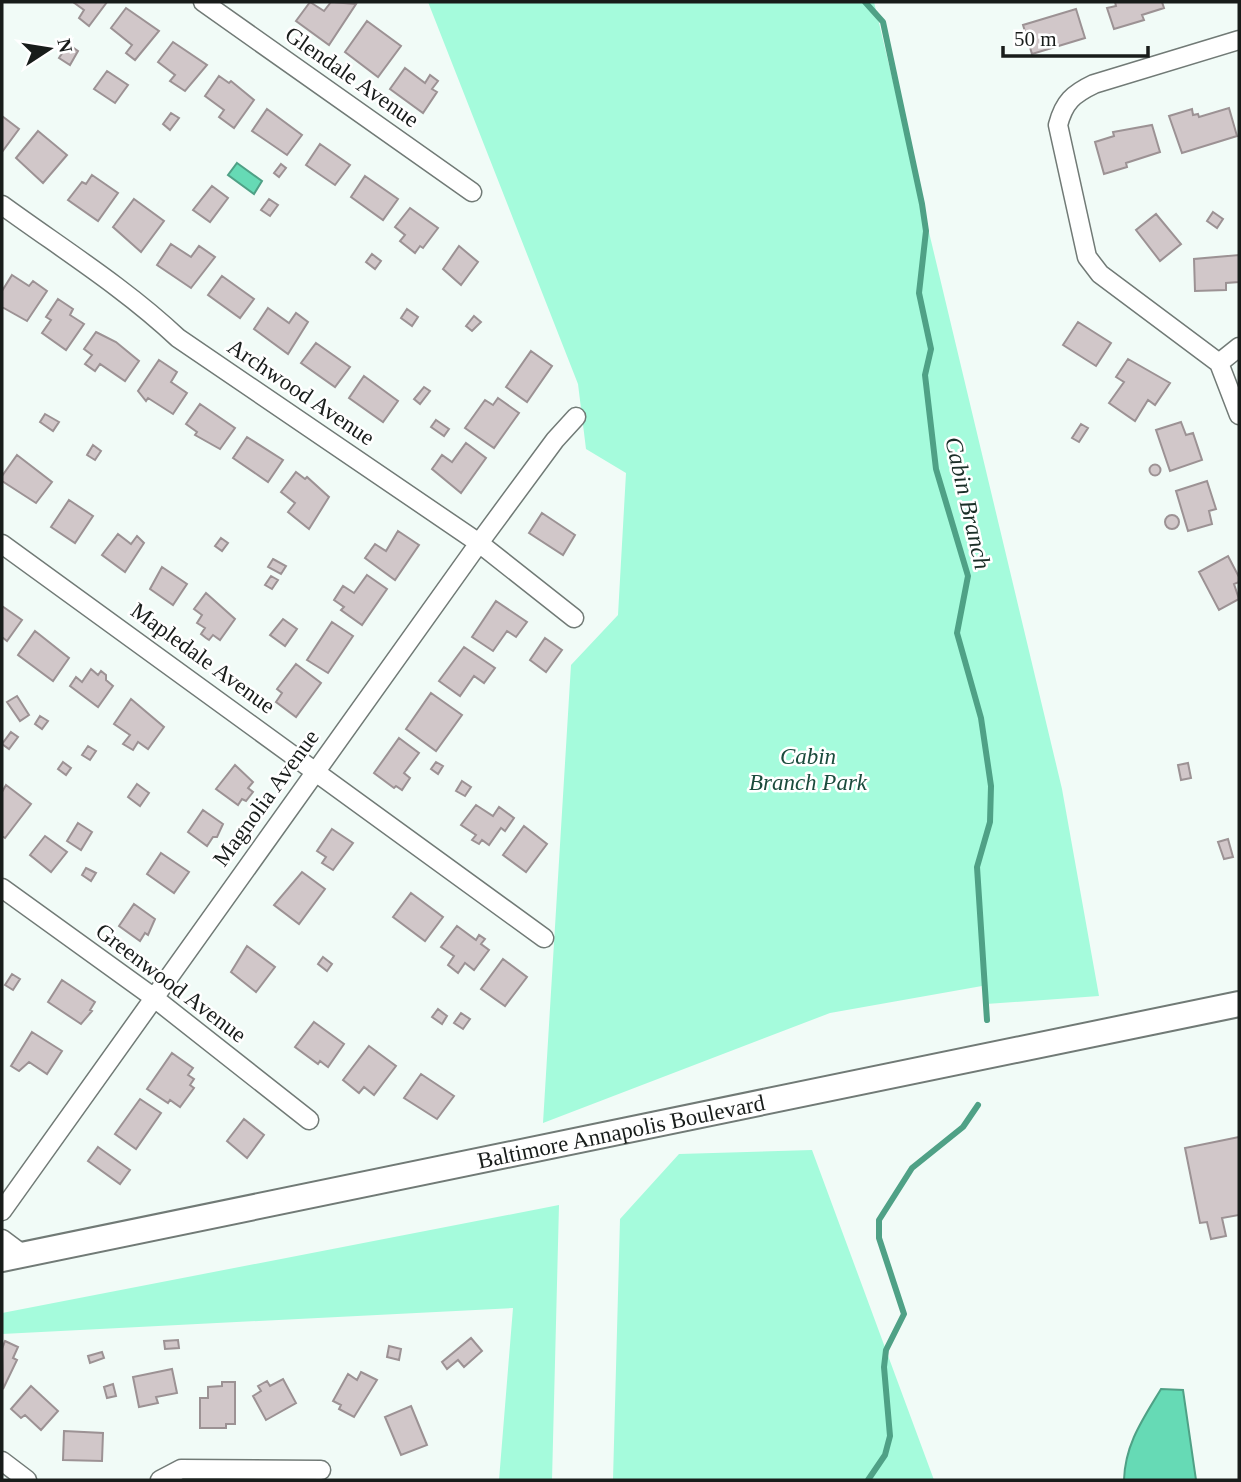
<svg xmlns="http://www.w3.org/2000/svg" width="1241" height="1482" font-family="'Times New Roman',serif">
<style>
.green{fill:#a5fbdc}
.water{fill:#66dab5;stroke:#4fa186;stroke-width:2}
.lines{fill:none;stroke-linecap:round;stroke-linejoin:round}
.stream{stroke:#4fa186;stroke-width:6}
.building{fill:#d1c7c9;stroke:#9c9294;stroke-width:2}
.minor-casing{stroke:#717a76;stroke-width:21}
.secondary-casing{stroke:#717a76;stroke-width:28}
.minor{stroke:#fff;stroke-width:18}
.secondary{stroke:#fff;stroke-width:24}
.labels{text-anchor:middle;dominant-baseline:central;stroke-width:5;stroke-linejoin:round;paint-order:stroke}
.street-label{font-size:23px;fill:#181c1a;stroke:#fff}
.park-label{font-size:23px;font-style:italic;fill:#1a4b3c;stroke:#fff}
.water-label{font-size:24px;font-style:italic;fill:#1a2e27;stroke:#fff}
</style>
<rect width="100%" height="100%" fill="#f1fbf7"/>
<path class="green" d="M428,2H874L1062,789L1099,996L986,1004L982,986L830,1013L543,1123L571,665L618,615L626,473L586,449L578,384Z
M812,1150L934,1480H613L620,1219L679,1154Z
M559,1205L552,1480H499L513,1308L2,1334V1313Z"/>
<path class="water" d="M237,163L262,181L254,194L228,175Z
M1161,1389L1183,1390L1196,1480H1124C1125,1444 1143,1419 1161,1389Z"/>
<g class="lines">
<path class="stream" d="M865,2L883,22L922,204L926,231L919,293L931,349L925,375L936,469L968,576L957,633L981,718L991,786L990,822L977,867L987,1020
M868,1480L885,1455L890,1436L884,1367L886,1350L904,1314L879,1238V1220L912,1168L963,1127L978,1105"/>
</g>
<path class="building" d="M73,2H107L89,26L79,18L84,10Z
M310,2L324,11L331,2L356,4L329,45L296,21Z
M1115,2H1162L1164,8L1142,15L1144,20L1114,29L1107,8L1116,6Z
M126,8L159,31L135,60L126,53L132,45L111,28Z
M1076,9L1085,38L1032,54L1023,25Z
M367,21L401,46L378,77L345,52Z
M173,42L207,65L185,91L170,81L175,75L158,62Z
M68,44L78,51L70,65L59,58Z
M405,68L425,83L430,75L438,81L432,89L437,92L423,113L390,89Z
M107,71L128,85L115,103L94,89Z
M219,76L229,83L231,81L254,100L234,128L219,117L224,110L205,96Z
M1229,108L1237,136L1182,153L1169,116L1192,109L1193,115L1198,114L1199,117Z
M267,109L302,135L287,155L252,131Z
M171,113L179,118L170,130L163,124Z
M2,116L19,129L2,152Z
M1152,125L1160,152L1126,163L1127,167L1104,174L1095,142L1114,136L1113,132Z
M38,131L67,155L43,183L16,158Z
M320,144L350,165L335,185L306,165Z
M281,164L286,168L279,177L274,173Z
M92,175L118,193L98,221L68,200L82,182L86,184Z
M365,176L398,199L383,220L351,197Z
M212,186L228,198L210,222L193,210Z
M134,199L164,221L141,252L113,227Z
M269,199L278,205L270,216L261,210Z
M410,208L438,228L423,248L420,246L415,253L400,241L405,235L395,227Z
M1213,212L1223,219L1217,228L1207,221Z
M1156,214L1181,244L1160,261L1136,230Z
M171,244L191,257L199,246L215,257L191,288L157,265Z
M459,246L478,262L461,285L443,269Z
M372,254L381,261L375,269L366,262Z
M1239,255V282L1226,283V290L1195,291L1194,259Z
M12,275L29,286L33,281L47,291L27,321L2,307V291Z
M222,276L254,299L240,318L208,295Z
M58,299L73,309L70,315L84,324L66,350L42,333L51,320L46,317Z
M268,308L289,323L296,313L308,322L288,354L254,329Z
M407,309L418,317L412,326L401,318Z
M474,316L481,322L472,331L466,326Z
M1078,322L1111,343L1096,366L1063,345Z
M96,332L116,342L139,361L125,381L100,364L95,371L85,364L92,355L84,349Z
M316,343L350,367L335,387L301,363Z
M531,351L552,366L527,402L506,387Z
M1128,359L1170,383L1155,405L1148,400L1135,421L1109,403L1124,382L1116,377Z
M159,360L177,372L171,382L187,393L173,414L148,398L146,401L138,391Z
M364,376L398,401L383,422L349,398Z
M424,387L430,391L420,404L414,399Z
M498,398L519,413L494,448L465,428L485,400L493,405Z
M200,404L235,428L220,449L195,435L197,432L186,424Z
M45,414L59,422L53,431L40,422Z
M436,420L449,429L444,436L431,427Z
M1181,422L1186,435L1193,433L1202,460L1170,471L1156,430Z
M1081,424L1088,428L1079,442L1072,438Z
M247,437L283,460L268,482L233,458Z
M466,443L486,458L461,493L432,469L442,455L452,462Z
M93,445L101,451L95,460L87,455Z
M17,455L52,482L36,503L2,481V476Z
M1149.5 470a5.5 5.5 0 1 1 11 0a5.5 5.5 0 1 1-11 0Z
M296,472L305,479L307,477L329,497L309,529L288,512L295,503L281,492Z
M1207,481L1216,509L1209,511L1212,524L1188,531L1176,491Z
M69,500L93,516L75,543L51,527Z
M542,513L575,535L563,555L529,533Z
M1165 522a7 7 0 1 1 14 0a7 7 0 1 1-14 0Z
M398,531L419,545L395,580L365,558L375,544L386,551Z
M118,534L131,544L137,536L144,543L125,572L102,555Z
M221,538L228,543L222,551L215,546Z
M1228,556L1239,577V582L1234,584L1239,599L1219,610L1199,572Z
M273,559L286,566L281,574L268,567Z
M162,567L187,584L173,605L150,589Z
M367,575L387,589L362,625L341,610L344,607L334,600L343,586L354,593Z
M271,576L278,580L272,589L265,585Z
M206,593L235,619L220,640L213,635L209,640L206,638L201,634L205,628L197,623L202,615L194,609Z
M496,601L527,622L516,637L507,631L493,651L472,637Z
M2,606L22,620L7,641L2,637Z
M283,619L297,629L285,646L270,635Z
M332,622L353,636L328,673L307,660Z
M35,631L69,658L53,681L18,655Z
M545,638L562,650L546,672L530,660Z
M464,647L495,668L484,683L474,676L460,696L439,681Z
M296,664L321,683L296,717L276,702L282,693L277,689Z
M91,669L98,675L101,671L106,675V680L113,686L98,707L70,686L76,677L82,682Z
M431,693L462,715L436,751L406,729Z
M17,696L29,715L20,721L7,702Z
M131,699L164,727L148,749L138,742L133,750L123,744L130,735L114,724Z
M40,716L48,721L42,729L35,724Z
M11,732L18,737L9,749L2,744Z
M399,738L419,753L404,773L410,778L402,790L396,786L394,788L374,773Z
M88,746L96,751L90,760L82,755Z
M63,762L71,768L66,775L58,769Z
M436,762L443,766L438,774L431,769Z
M1188,763L1191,778L1181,780L1178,765Z
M235,765L253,782L248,788L253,792L246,801L242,799L238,805L216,789Z
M462,781L471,787L465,796L456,791Z
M137,784L149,793L140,806L128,797Z
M6,785L31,804L5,838L2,836V792Z
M476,805L493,816L499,807L514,818L505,831L501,828L489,845L482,840L479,844L472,840L476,835L461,825Z
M203,810L223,824L217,837H213L207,846L188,832Z
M78,823L92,832L81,850L67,841Z
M524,826L547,844L526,872L503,855Z
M332,829L353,843L333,870L322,863L326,857L317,851Z
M45,836L67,852L51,872L30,855Z
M1228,839L1233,857L1224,859L1218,842Z
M161,853L189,872L174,893L147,874Z
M86,868L96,873L91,881L82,875Z
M302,872L325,889L299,924L274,905Z
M411,893L443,917L425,941L393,917Z
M134,904L155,919L148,935L145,933L140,941L119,926Z
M457,926L476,940L479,935L485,939L481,944L489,950L474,970L465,963L458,973L448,965L454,956L441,947Z
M247,946L275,967L256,992L231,972Z
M323,957L332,964L327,971L318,964Z
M503,959L527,977L505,1006L481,989Z
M12,974L20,979L13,990L5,985Z
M62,980L95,1002L90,1010L92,1011L81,1024L48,1002Z
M438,1009L447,1016L442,1024L432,1017Z
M461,1013L470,1019L463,1029L454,1023Z
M314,1022L344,1044L328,1067L320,1061L318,1064L295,1047Z
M32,1032L62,1051L47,1074L29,1062L19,1071L11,1066Z
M369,1046L396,1066L374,1095L364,1087L359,1093L343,1080Z
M172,1053L193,1068L188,1075L194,1079L190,1085L194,1088L180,1107L170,1100L168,1103L147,1089Z
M421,1074L454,1096L437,1119L404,1098Z
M140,1099L161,1113L136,1149L115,1134Z
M244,1119L264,1135L247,1158L227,1141Z
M1239,1137V1215L1222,1218L1226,1236L1211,1239L1207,1222L1200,1223L1185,1148Z
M98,1147L130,1170L120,1184L88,1161Z
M471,1338L482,1351L464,1367L458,1360L447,1369L442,1362Z
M178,1340L179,1348L165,1349L164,1341Z
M5,1341L18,1347L13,1358L17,1360L3,1389L2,1349Z
M389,1346L401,1349L399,1360L387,1357Z
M102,1352L104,1358L90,1363L88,1356Z
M172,1369L177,1393L156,1397L158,1403L139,1407L133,1377Z
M361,1372L377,1380L354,1417L339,1409L341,1405L333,1401L348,1374L357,1380Z
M283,1379L296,1403L266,1420L253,1396L261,1391L258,1386L267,1381L270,1386Z
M222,1382H235V1424H226V1428H200V1398H208V1387L222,1386Z
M113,1384L116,1396L107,1398L104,1387Z
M31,1386L58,1411L41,1430L25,1415L21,1418L11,1409Z
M411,1406L427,1445L401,1455L385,1417Z
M64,1431L103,1433L102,1461L63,1460Z"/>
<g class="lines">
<g class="minor-casing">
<path id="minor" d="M203,2L472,192
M1239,40L1094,84C1073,94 1064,102 1058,125L1087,257L1100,274L1219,363L1239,415
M2,205C61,248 125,288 178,338L479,543L574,618
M1219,363L1239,347
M2,544L544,938
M2,888L153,997L309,1120
M2,1211L479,543L555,440L576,417
M2,1239L22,1254
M2,1461L27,1480
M160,1480L181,1469L321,1470"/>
</g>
<g class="secondary-casing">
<g id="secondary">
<path id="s1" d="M2,1259L1239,1004"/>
</g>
</g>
<use href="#minor" class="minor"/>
<use href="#secondary" class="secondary"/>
</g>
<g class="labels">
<g class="street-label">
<text transform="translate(352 77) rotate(35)">Glendale Avenue</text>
<text transform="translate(301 392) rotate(34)">Archwood Avenue</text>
<text transform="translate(203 658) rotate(36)">Mapledale Avenue</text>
<text transform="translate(266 798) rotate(-54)">Magnolia Avenue</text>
<text transform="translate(171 983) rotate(37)">Greenwood Avenue</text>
<text stroke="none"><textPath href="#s1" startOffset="632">Baltimore Annapolis Boulevard</textPath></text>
</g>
<g class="park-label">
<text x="808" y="756">Cabin<tspan x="808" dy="26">Branch Park</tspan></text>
</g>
<g class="water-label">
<text transform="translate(968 503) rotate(77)">Cabin Branch</text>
</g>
</g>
<rect width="1241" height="1482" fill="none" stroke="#181c1a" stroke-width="7"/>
<g transform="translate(49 49) rotate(78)" stroke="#ffffff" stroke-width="5" paint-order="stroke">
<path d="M0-5L12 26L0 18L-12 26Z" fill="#181c1a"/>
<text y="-10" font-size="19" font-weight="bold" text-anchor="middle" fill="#181c1a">N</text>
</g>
<path d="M1003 46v10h145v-10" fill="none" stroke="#181c1a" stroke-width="3.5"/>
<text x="1014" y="46" font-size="21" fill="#181c1a" stroke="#ffffff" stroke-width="5" paint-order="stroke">50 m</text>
</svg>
